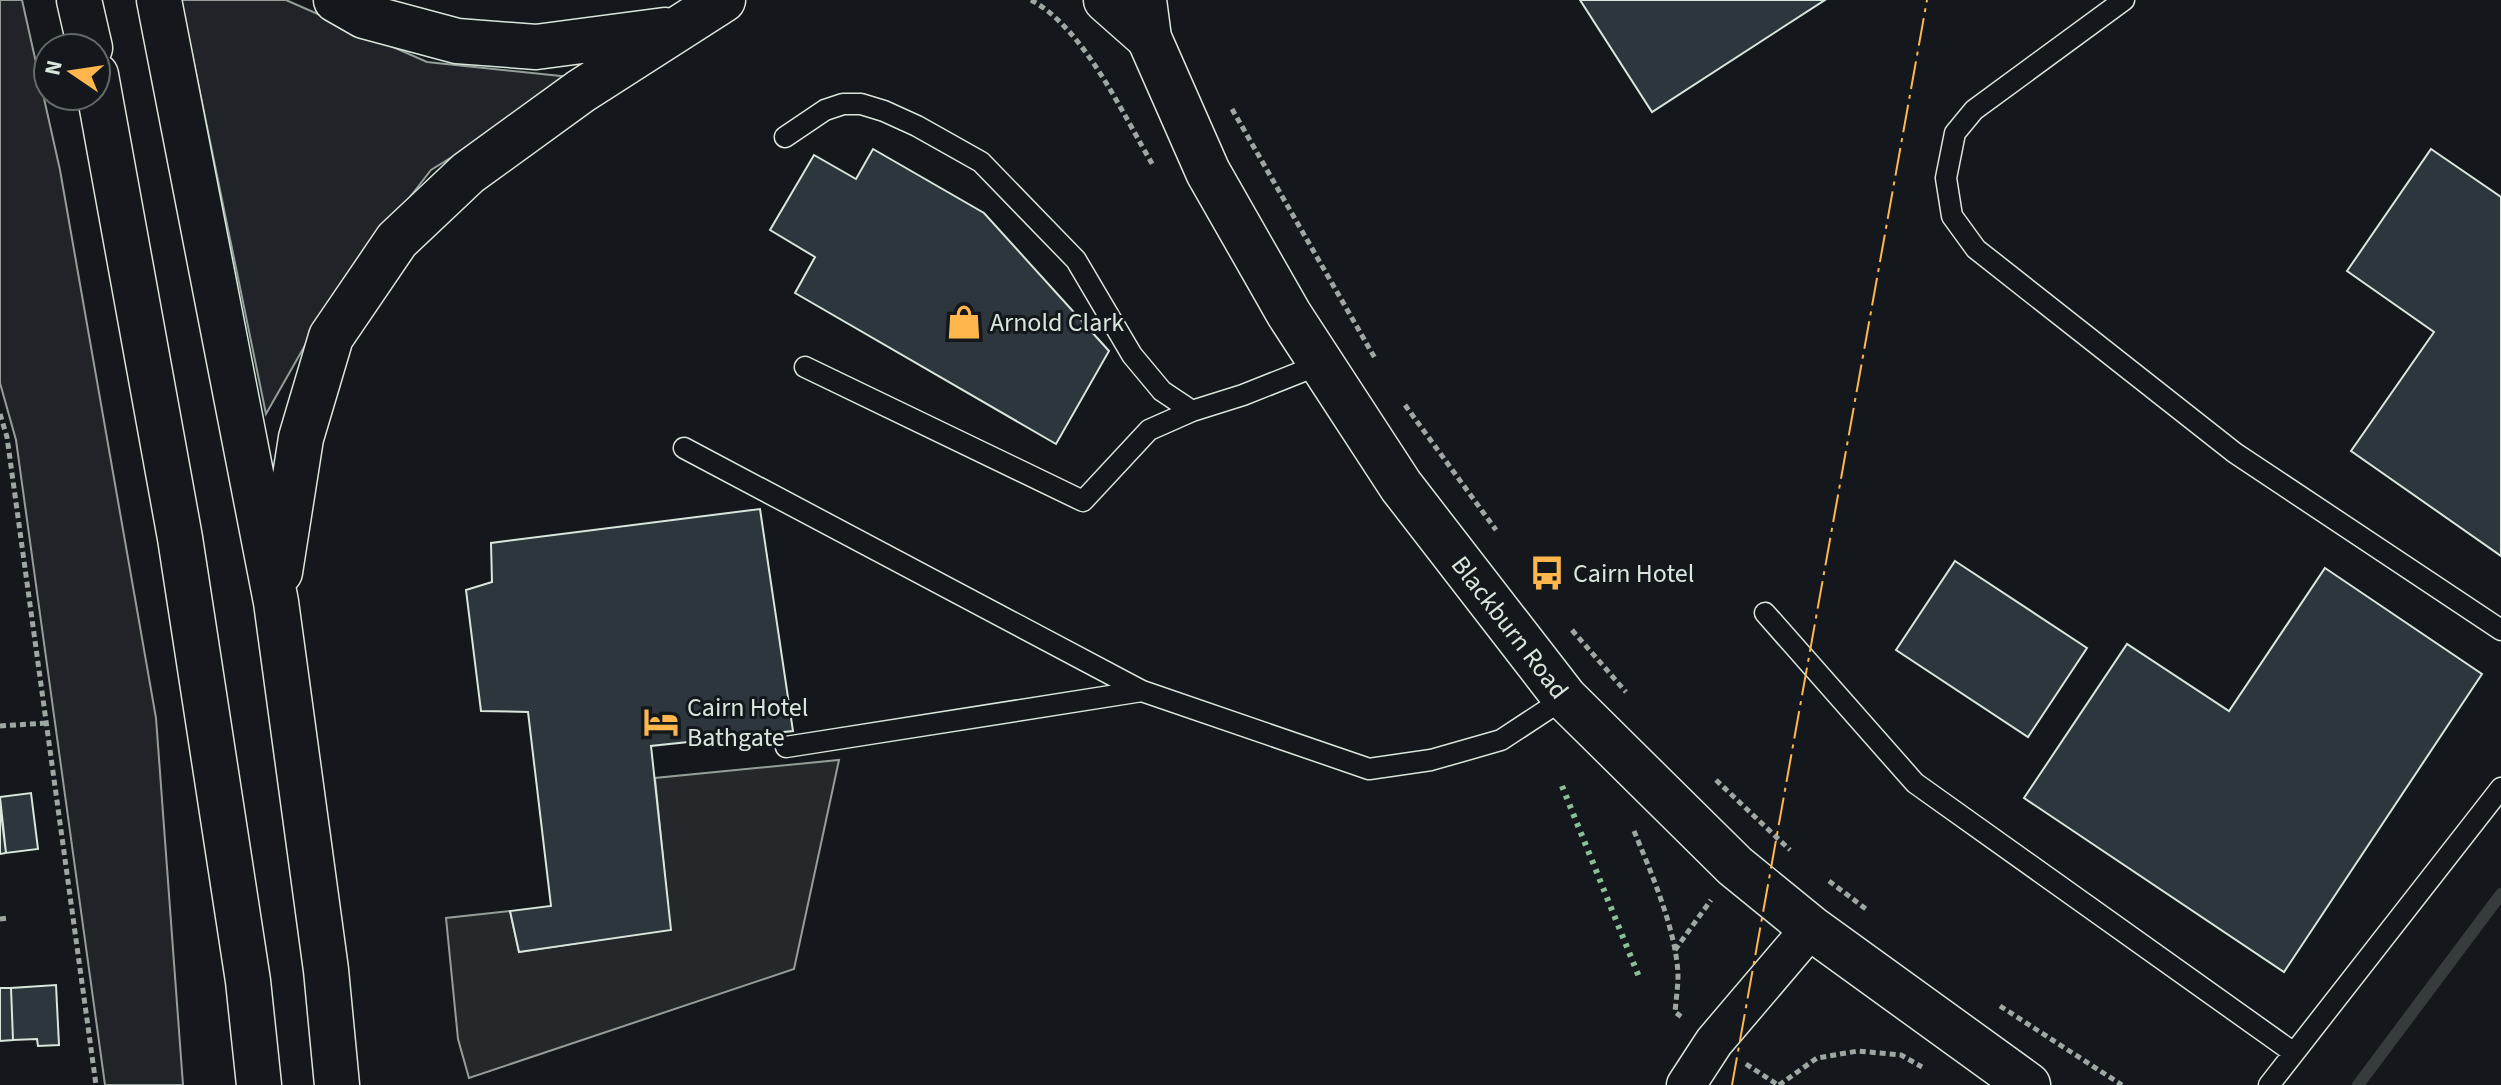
<svg xmlns="http://www.w3.org/2000/svg" width="2501" height="1085" font-family="'Source Sans 3',sans-serif">
<style>
.green{fill:#202428;stroke:#939e99;stroke-width:2}
.parking{fill:#24282b;stroke:#939e99;stroke-width:2}
.lines{fill:none;stroke-linecap:round;stroke-linejoin:round}
.stream{stroke:#363b3e;stroke-width:12}
.building{fill:#2c363c;stroke:#d8e6dc;stroke-width:2}
.lane-casing{stroke:#d8e6dc;stroke-width:23}
.street-casing{stroke:#d8e6dc;stroke-width:41}
.secondary-casing{stroke:#d8e6dc;stroke-width:47}
.primary-casing{stroke:#d8e6dc;stroke-width:47}
.path{stroke:#9da8a2;stroke-width:5;stroke-dasharray:6 4;stroke-linecap:butt}
.lane{stroke:#14181c;stroke-width:20}
.street{stroke:#14181c;stroke-width:38}
.secondary{stroke:#14181c;stroke-width:44}
.primary{stroke:#14181c;stroke-width:44}
.hedge{stroke:#8ac095;stroke-width:6;stroke-dasharray:4 6;stroke-linecap:butt}
.power{stroke:#ffb74d;stroke-width:2;stroke-dasharray:28 6 4 6;stroke-linecap:butt}
.labels{text-anchor:middle;dominant-baseline:central;stroke-width:6;stroke-linejoin:round;paint-order:stroke}
.poi-label{font-size:26px;fill:#d8e6dc;stroke:#14181c;text-anchor:start}
.street-label{font-size:26px;fill:#d8e6dc;stroke:#14181c}
</style>
<rect width="100%" height="100%" fill="#14181c"/>
<path class="green" d="M0,0H22L60,170L156,718L183,1085H105L16,440L0,383Z
M181,0H286L427,62L580,78L431,170L333,296L266,414Z"/>
<path class="parking" d="M839,760L794,969L469,1078L458,1039L446,918L510,911L519,952L670,929L655,778Z"/>
<g class="lines">
<path class="stream" d="M2358,1085L2501,894"/>
</g>
<path class="building" d="M1580,0H1825L1652,112Z
M873,149L984,213L1109,351L1056,444L795,293L815,257L770,230L814,155L856,179Z
M2431,149L2501,197V556L2351,451L2434,332L2347,271Z
M760,509L793,731L651,746L671,930L519,952L510,911L551,906L528,712L481,711L466,590L492,582L491,543Z
M1955,561L2087,648L2028,737L1896,650Z
M2325,568L2482,674L2284,972L2024,798L2127,644L2229,711Z
M31,793L38,849L6,853L0,797Z
M0,805L6,853L0,854Z
M56,985L59,1045L38,1046L37,1039L13,1040L11,988Z
M0,988H11L13,1040L0,1041Z"/>
<g class="lines">
<g class="lane-casing">
<path id="lane" d="M2124,0L1974,110L1955,133L1946,178L1952,216L1976,249L2235,453L2501,630
M785,137L825,110L843,104H861L884,111L917,126L981,162L1076,260L1132,355L1162,391L1192,411
M805,367L1083,501L1149,430L1192,411L1243,395L1321,364
M684,448L1142,691
M1765,613L1915,783L2294,1053
M786,747L1142,691L1369,769L1431,760L1501,740L1565,698
M2269,1085L2501,788"/>
</g>
<g class="street-casing">
<path id="street" d="M1686,1085L1714,1042L1811,928"/>
</g>
<g class="secondary-casing">
<g id="secondary">
<path d="M1106,0L1149,38"/>
<path id="s1" d="M1144,0L1149,38L1208,172L1289,314L1401,486L1565,698L1735,866L1811,928L2028,1085"/>
</g>
</g>
<g class="primary-casing">
<path id="primary" d="M79,0L90,48
M159,0L276,602L326,970L337,1085
M336,0L364,16L457,41L536,47L665,30
M96,75L180,538L248,981L259,1085
M280,572L301,438L331,337L397,240L468,173L581,91L723,0"/>
</g>
<path class="path" d="M1031,0C1085,29 1123,115 1154,167
M1232,109L1376,360
M1405,405L1496,530
M0,414L7,437L96,1085
M1572,630L1626,692
M0,726L46,723
M1716,780L1790,850
M1634,831C1651,872 1676,930 1678,974C1678,987 1676,1000 1675,1012L1683,1018
M1829,881L1866,909
M0,919L8,918
M1675,950L1711,900
M2000,1006L2122,1085
M1746,1064L1778,1085
M1779,1085L1817,1058L1858,1051L1901,1055L1922,1067"/>
<use href="#lane" class="lane"/>
<use href="#street" class="street"/>
<use href="#secondary" class="secondary"/>
<use href="#primary" class="primary"/>
<path class="hedge" d="M1562,786L1639,977"/>
<path class="power" d="M1732,1085L1927,0"/>
</g>
<defs>
<g id="shop-bare" transform="scale(2.76)"><path d="M-5-2.5h2.3a2.7 3.5 0 0 1 5.4 0H5L5.5 6h-11ZM-1.5-2.5h3a1.5 2.3 0 0 0-3 0Z" fill="#ffb74d" stroke="#14181c" stroke-width="2.5" paint-order="stroke"/></g>
<g id="bus-bare" transform="scale(2.76)"><path d="M-5-6H5V4H4V6H2V4H-2V6H-4V4H-5ZM-3.5-4V0h7V-4ZM-3.5 1.2v1.5H-2V1.2ZM2 1.2v1.5H3.5V1.2Z" fill="#ffb74d" stroke="#14181c" stroke-width="2.5" paint-order="stroke"/></g>
<g id="hotel-bare" transform="scale(2.76)"><path d="M-6-4.5h1.5V1H6V5H4.5V3h-9V5H-6ZM-4 0a1.8 1.8 0 1 1 3.6 0ZM.5 0V-2.5h3Q6-2.5 6 0Z" fill="#ffb74d" stroke="#14181c" stroke-width="2.5" paint-order="stroke"/></g>
</defs>
<g fill-rule="evenodd">
<use href="#shop-bare" x="964" y="322"/>
<use href="#bus-bare" x="1547" y="573"/>
<use href="#hotel-bare" x="661" y="722"/>
</g>
<g class="labels">
<g class="poi-label">
<text x="990" y="322">Arnold Clark</text>
<text x="1573" y="573">Cairn Hotel</text>
<text x="687" y="707">Cairn Hotel<tspan x="687" dy="30">Bathgate</tspan></text>
</g>
<g class="street-label">
<text stroke="none"><textPath href="#s1" startOffset="732">Blackburn Road</textPath></text>
</g>
</g>
<g transform="translate(72 72) rotate(283)"><circle r="38" fill="#14181c" stroke="#626a69" stroke-width="2"/>
<path d="M0-6L14 30L0 20L-14 30Z" fill="#ffb74d"/>
<text y="-12" font-size="22" font-weight="bold" text-anchor="middle" fill="#d8e6dc">N</text>
</g>
</svg>
